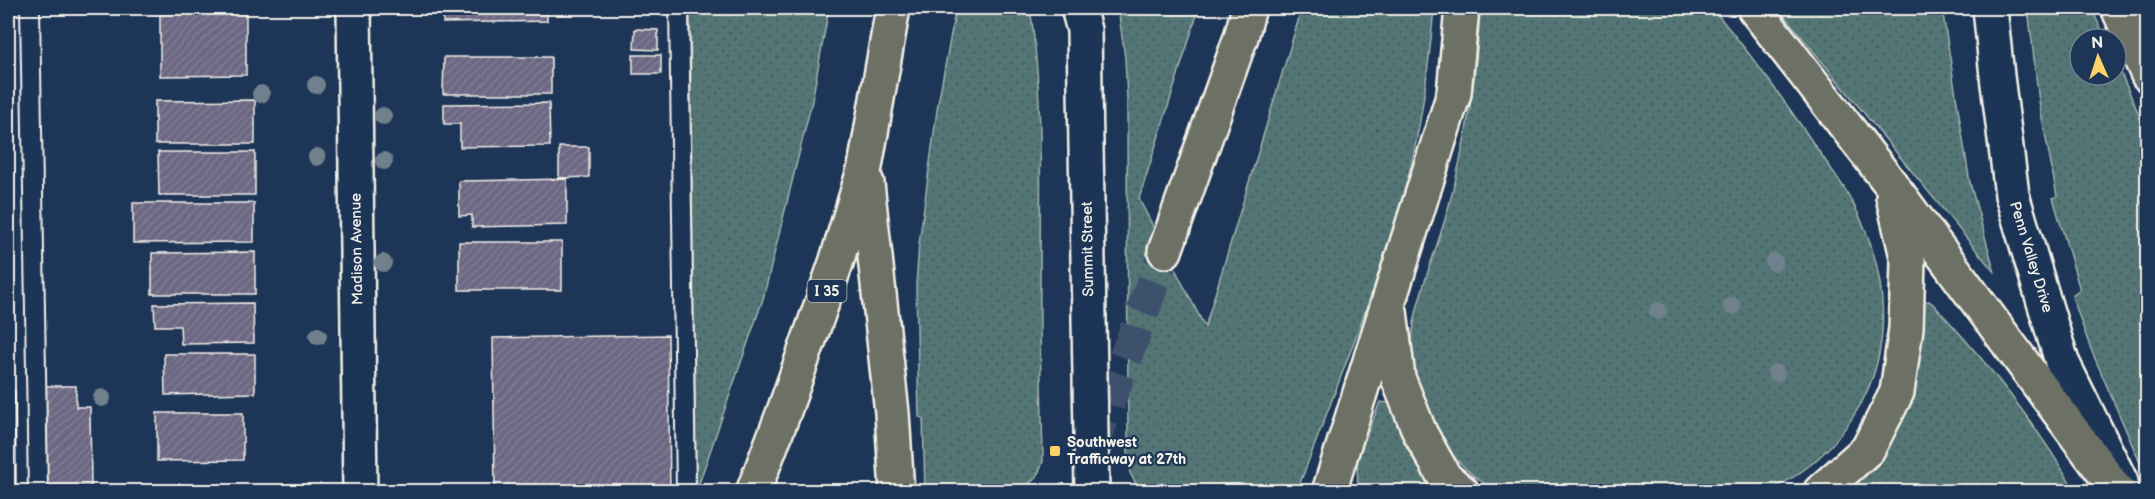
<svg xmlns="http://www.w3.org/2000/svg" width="2155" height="499" font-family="'Balsamiq Sans',sans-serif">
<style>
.grass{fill:url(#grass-dots);stroke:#a4b2ae;stroke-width:1.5}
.building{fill:url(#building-hatch);stroke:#f4f1e8;stroke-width:1.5}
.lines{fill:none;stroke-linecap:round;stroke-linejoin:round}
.highway-tunnel{stroke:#3d516d;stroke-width:33;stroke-dasharray:33 16;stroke-linecap:butt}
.lane-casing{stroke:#f4f1e8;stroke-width:22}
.street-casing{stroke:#f4f1e8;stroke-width:38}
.secondary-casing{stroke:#f4f1e8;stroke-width:38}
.highway-casing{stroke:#f4f1e8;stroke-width:38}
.lane{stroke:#1d3557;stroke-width:18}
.street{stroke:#1d3557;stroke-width:33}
.secondary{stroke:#1d3557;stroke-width:33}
.highway{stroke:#6c7065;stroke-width:33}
.tree{fill:#70818d}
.poi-dot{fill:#ffd166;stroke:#1d3557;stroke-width:2}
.labels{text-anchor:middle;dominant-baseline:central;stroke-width:4.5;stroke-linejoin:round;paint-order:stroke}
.shield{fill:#1d3557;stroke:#b4b9bc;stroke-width:1.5}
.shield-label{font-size:14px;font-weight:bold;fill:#f4f1e8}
.street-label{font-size:15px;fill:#f4f1e8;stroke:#1d3557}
.poi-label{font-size:15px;font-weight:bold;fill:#f4f1e8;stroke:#1d3557;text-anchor:start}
</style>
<defs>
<pattern id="grass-dots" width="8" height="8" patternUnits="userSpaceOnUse" patternTransform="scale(1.5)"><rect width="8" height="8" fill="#537474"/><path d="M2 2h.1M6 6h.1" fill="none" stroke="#4e5c5b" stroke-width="1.8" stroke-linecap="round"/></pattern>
<pattern id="building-hatch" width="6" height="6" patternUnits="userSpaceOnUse" patternTransform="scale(1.5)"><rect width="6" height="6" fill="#6c6783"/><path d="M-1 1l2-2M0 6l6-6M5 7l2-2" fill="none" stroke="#827d95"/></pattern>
</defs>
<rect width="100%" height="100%" fill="#1d3557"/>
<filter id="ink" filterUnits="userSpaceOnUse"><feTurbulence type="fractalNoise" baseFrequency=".0167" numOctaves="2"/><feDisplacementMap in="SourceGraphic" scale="12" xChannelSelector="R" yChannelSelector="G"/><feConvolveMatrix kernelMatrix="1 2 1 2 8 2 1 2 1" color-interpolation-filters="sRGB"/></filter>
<g filter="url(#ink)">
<path class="grass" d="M690,8H829L812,101L763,299L696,492Z
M956,8H1030C1044,98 1040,190 1040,282C1039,342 1042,401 1043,461C1039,476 1031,486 1016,491H925L923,418L919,417L916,285L919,244L938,103Z
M1118,8H1199L1139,199L1205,327L1302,8H1434C1429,65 1422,123 1408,178C1379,285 1336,388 1297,491H1140L1130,473L1128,458L1127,99L1125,58Z
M1480,8H1712C1745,47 1776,89 1805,131C1818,151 1833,170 1846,191C1885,256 1898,339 1859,407C1837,445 1808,473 1768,491H1497C1439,460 1404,388 1414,323C1421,284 1438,247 1448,209C1466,144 1477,75 1480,8Z
M1778,8H1942L1970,183L1995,273Z
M2028,8H2091L2106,39H2080V75H2116V62L2147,133V479L2090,347L2072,296L2080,290L2053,198L2057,196L2039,102Z
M1929,301L1933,304C1987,362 2036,422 2075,491H2016L1975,485L1853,487L1850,482L1922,306L1924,302Z
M1380,402L1389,403C1403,444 1412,461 1442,491L1358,492L1357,459Z"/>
<path class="building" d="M443,8H547V21L443,23Z
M160,9H246V75L160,76Z
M635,29L658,30V50L634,49Z
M633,55H661V74H633Z
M444,57H551V94H443Z
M255,100V144H155V101Z
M549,103L550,146L460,147V124H444V104Z
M559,147H589V177L559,178Z
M158,152H255V195H159Z
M567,179V225L472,227V215L459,216V181Z
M133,203H254V242L133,243Z
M459,242H562V290H459Z
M255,252V294H152V253Z
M253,303L254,343L181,344L180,326H155L154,304Z
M668,335L670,492H495L493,338Z
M164,354H255V393L165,395Z
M43,386H76V407H90L91,487H44Z
M8,391H15L16,484H8Z
M157,413H243V460L157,461Z"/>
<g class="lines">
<path class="highway-tunnel" d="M1091,450L1165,251"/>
<g class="lane-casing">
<path id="lane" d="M30,8L38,492
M679,8L686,492"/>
</g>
<g class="street-casing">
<path id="street" d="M354,8L360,492"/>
</g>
<g class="secondary-casing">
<path id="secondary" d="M1078,8L1084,30L1092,492
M1990,8L1997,76L2012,195L2062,362L2121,482"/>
</g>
<g class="highway-casing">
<path id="highway" d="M1754,8L1890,183L2118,492
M2118,8L2148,75
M867,183L892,413L897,492
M1165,251L1241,37L1249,8
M1390,311L1398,378L1420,433L1445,478L1462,492
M753,492L783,414L836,263L865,167L893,8
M1329,492L1454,93L1462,8
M1820,492L1868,449L1897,392L1906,328L1908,261L1893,197"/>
</g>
<use href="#lane" class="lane"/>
<use href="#street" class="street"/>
<use href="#secondary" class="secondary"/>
<use href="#highway" class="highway"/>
</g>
<g class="tree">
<circle cx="316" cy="85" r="9"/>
<circle cx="261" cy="94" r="9"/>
<circle cx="383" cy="116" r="9"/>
<circle cx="317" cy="157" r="9"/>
<circle cx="384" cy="161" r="9"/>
<circle cx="1774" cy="262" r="9"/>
<circle cx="383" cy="263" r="9"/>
<circle cx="1732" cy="306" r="9"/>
<circle cx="1658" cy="311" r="9"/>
<circle cx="318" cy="336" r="9"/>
<circle cx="1776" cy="373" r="9"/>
<circle cx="102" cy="398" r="9"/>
</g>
</g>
<rect class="poi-dot" x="1049" y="445" width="12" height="12" rx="3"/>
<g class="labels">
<rect class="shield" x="807.5" y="280" width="39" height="22" rx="4.5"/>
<g class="shield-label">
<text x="827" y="291">I 35</text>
</g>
<g class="street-label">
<text transform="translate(357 249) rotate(-91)">Madison Avenue</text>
<text transform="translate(1088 249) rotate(-91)">Summit Street</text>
<text transform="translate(2031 257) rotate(73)">Penn Valley Drive</text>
</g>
<g class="poi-label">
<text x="1067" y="442">Southwest<tspan x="1067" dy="17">Trafficway at 27th</tspan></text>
</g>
</g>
<rect width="2155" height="499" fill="none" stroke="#1d3557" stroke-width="30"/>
<rect x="15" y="15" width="2125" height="469" fill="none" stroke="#f4f1e8" stroke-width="2" filter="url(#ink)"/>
<g transform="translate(2098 57) rotate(357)"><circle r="28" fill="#1d3557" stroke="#738091" stroke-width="1.5"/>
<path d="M0-4.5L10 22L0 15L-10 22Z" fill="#ffd166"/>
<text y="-9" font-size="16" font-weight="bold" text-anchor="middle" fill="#f4f1e8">N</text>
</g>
</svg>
